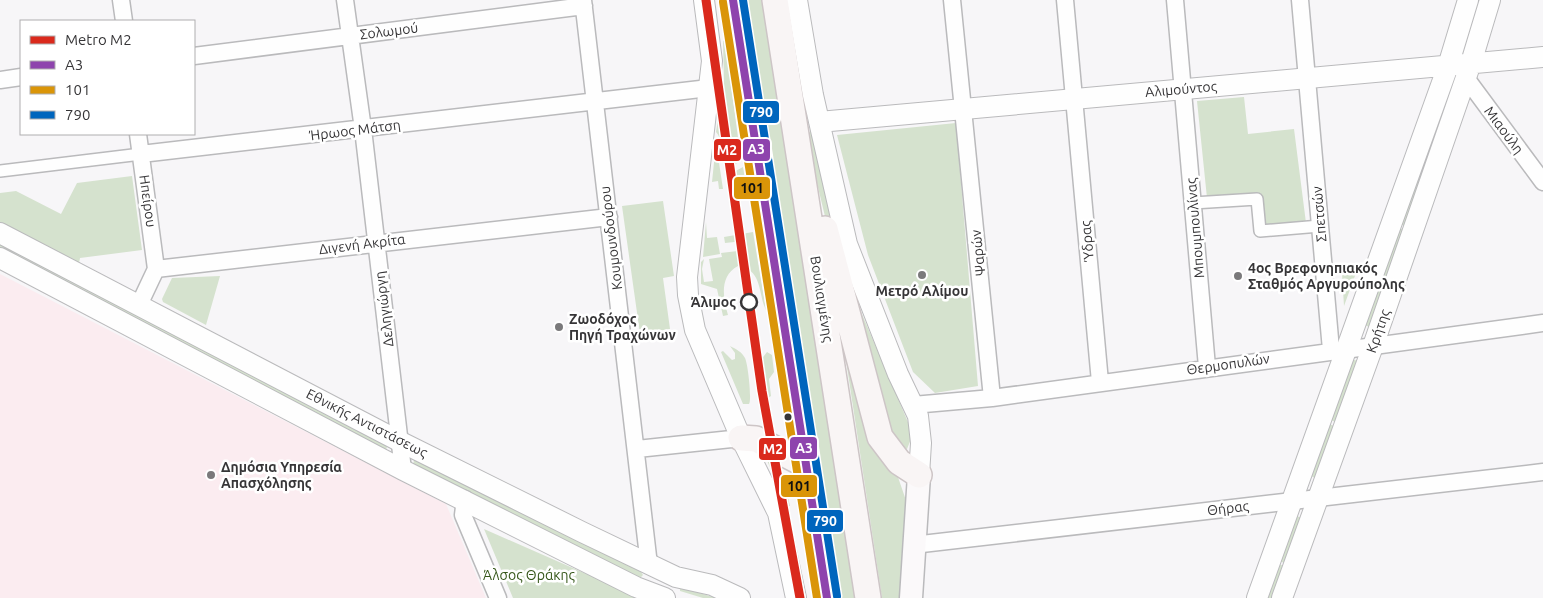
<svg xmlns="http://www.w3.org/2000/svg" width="1543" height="598" font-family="Ubuntu,sans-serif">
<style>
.industrial{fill:#fbecf0}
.green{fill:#d5e2ce}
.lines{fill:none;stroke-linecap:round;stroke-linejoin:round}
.pedestrian-casing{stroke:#bababc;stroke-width:14}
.minor-casing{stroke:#bababc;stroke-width:19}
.tertiary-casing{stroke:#bababc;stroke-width:22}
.secondary-casing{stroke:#bababc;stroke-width:25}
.primary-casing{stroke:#cdc5c6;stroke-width:28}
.pedestrian{stroke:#fefefe;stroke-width:11}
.minor{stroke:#fefefe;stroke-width:16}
.tertiary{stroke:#fefefe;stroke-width:20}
.secondary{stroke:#fbf9fa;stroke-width:22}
.primary{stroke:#f9f5f5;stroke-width:25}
.bus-1-casing{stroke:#fff;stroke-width:11}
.bus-2-casing{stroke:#fff;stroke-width:11}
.bus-3-casing{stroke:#fff;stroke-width:11}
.bus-1{stroke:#8e44ad;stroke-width:8}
.bus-2{stroke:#da9508;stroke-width:8}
.bus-3{stroke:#0065bd;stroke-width:8}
.metro-1-casing{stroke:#fff;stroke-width:12}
.metro-1{stroke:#da291c;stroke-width:9}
.poi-dot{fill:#7a797b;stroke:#fff;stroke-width:2}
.stop-dot{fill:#fff;stroke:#363537;stroke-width:2.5}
.bus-dot{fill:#363537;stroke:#fff;stroke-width:2}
.labels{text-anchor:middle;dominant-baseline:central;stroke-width:5;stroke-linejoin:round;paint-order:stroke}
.street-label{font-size:14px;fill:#363537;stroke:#fff}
.poi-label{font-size:14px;font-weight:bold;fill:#363537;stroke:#fff;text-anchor:start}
.stop-label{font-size:14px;font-weight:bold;fill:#363537;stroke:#fff;text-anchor:end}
.park-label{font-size:14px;fill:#36571a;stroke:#fff}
.line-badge{stroke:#fff;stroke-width:2}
.badge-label{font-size:14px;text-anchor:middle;font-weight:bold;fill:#fff}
.pale-badge-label{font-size:14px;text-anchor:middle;font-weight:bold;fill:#111}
</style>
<rect width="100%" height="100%" fill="#f7f6f8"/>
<path class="industrial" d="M0,274L446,504L486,598H0Z"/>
<path class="green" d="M746,0H761L766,20L856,598H837Z
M725,40L741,160L729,169C720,159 725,143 716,132L724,83L723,41Z
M1244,97L1248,134L1294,129L1306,223L1265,228L1260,194L1207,198L1197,101Z
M1437,121L1443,124L1407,227L1400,224Z
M956,123L978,386L935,393L913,372L868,255L837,135Z
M811,132L847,279L913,434L907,449L896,447L834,254L805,133Z
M716,143L723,189H719L718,181L712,182Z
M743,167L746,185H743L741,176L734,177L736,186L732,187L730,174Z
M132,176L142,250L80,258L79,263L0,223V193L16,191L61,214L77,183Z
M663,201L674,276L663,278L670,329L640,334L622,206Z
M706,222L707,238L717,237L720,254L703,257Z
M1399,228L1405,230L1370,327L1363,325Z
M753,232L766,310C758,295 763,269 738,266C719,276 723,298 728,315L723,316L717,289L701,284V262L704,259L702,269L704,282L713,281L709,259L722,257L721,253L746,250L744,241L725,243L724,237Z
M0,243L386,445L387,448L385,450L0,250Z
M1356,273L1344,306L1342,274Z
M220,276L206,325L163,302L162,299L172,278Z
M837,301L909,509L905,598H882Z
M730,346C736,349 742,352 745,358C748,364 752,400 749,404H743L721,352L723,351L732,360L735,359V353Z
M767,352L772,355L774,372L769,379L771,396L768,398L763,386L760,361Z
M1351,359L1358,361L1335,422L1329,419Z
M1327,423L1334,426L1315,478L1309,475Z
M765,456L780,461L790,506H787Z
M418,459L641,572L643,575L640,578L413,465L414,460Z
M1294,515L1302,518L1285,563L1278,561Z
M484,529L641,598H513Z
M1276,563L1284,566L1273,598H1265Z
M680,587L716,598H703L680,591Z"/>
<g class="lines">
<g class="pedestrian-casing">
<path id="pedestrian" d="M0,171L141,154
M1193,203L1257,199L1260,231L1320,226"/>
</g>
<g class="minor-casing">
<path id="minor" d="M121,0L124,21
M345,0L363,129L403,470
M583,0L649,565
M952,0L992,398
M1065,0L1100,382
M1175,0L1207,367
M1300,0L1331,350
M194,56L584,6
M1466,78L1543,182
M0,80L21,77
M138,134L156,269
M141,154L709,88
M139,305L156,269L609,217
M913,405L992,398L1543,323
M637,449L741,438
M465,499L463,515L498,598
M913,545L1543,472"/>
</g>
<g class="tertiary-casing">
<path id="tertiary" d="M704,0L712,61L687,277L688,295L695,330L741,438L778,513L796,598
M797,0L813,95L847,244L898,374L918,416L921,443L919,475
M819,122L1543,57
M0,233L399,441L582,532L676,577L712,585L740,598
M0,258L403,470L636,587L665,598
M1257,598L1448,66L1468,0
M1282,598L1373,346L1471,63L1490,0"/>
</g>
<g class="secondary-casing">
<path id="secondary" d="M911,598L919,475"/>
</g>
<g class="primary-casing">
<path id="primary" d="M733,0L827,598
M775,0L868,598
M825,229L880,437L899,462L919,475
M741,438L756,439L806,465"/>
</g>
<use href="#pedestrian" class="pedestrian"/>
<use href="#minor" class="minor"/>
<use href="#tertiary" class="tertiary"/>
<use href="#secondary" class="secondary"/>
<use href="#primary" class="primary"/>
<g class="bus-1-casing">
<path id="bus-1" d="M733,0L827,598"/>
</g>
<g class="bus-2-casing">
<path id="bus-2" d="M723,2L817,598"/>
</g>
<g class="bus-3-casing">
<path id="bus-3" d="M743,0L837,596"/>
</g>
<use href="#bus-1" class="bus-1"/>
<use href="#bus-2" class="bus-2"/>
<use href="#bus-3" class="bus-3"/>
<g class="metro-1-casing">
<path id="metro-1" d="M706,0L762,391L800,598"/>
</g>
<use href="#metro-1" class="metro-1"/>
</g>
<g class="poi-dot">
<circle cx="922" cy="275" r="5"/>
<circle cx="1238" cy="276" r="5"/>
<circle cx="559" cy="327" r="5"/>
<circle cx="211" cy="475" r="5"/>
</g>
<circle class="stop-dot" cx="749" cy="302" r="8"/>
<circle class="bus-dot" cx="788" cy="417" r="4.5"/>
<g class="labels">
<g class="street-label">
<text transform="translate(389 31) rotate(-7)">Σολωμού</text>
<text transform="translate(1181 89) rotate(-5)">Αλιμούντος</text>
<text transform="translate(355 130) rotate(-7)">Ήρωος Μάτση</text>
<text transform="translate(1504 130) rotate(53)">Μιαούλη</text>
<text transform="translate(148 201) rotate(82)">Ηπείρου</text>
<text transform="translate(1319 214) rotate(-95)">Σπετσών</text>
<text transform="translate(1195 228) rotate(-95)">Μπουμπουλίνας</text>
<text transform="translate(611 238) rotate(-97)">Κουμουνδούρου</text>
<text transform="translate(1087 241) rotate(-95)">Ύδρας</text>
<text transform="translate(362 244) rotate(-7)">Διγενή Ακρίτα</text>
<text transform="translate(978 253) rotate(-96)">Ψαρών</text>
<text transform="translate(822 299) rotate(81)">Βουλιαγμένης</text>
<text transform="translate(384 309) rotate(-97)">Δεληγιώργη</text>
<text transform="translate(1378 331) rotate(-71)">Κρήτης</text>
<text transform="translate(1228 364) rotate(-8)">Θερμοπυλών</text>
<text transform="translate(367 423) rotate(27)">Εθνικής Αντιστάσεως</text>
<text transform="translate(1228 508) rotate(-7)">Θήρας</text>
</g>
<g class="poi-label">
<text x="1248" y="268">4ος Βρεφονηπιακός<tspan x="1248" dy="16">Σταθμός Αργυρούπολης</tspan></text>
<text x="922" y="291" text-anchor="middle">Μετρό Αλίμου</text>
<text x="569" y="319">Ζωοδόχος<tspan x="569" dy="16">Πηγή Τραχώνων</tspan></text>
<text x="221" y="467">Δημόσια Υπηρεσία<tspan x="221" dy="16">Απασχόλησης</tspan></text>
</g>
<g class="stop-label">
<text x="736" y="302">Άλιμος</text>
</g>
<g class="park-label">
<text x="529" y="575">Άλσος Θράκης</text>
</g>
</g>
<g class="line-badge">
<rect x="742" y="100" width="38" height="24" rx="5" fill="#0065bd"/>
<rect x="742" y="138" width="29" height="24" rx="5" fill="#8e44ad"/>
<rect x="713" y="138" width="29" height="24" rx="5" fill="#da291c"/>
<rect x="733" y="176" width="38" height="24" rx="5" fill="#da9508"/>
<rect x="789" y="436" width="29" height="24" rx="5" fill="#8e44ad"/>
<rect x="758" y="437" width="29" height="24" rx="5" fill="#da291c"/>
<rect x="780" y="474" width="38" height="24" rx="5" fill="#da9508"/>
<rect x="806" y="509" width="38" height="24" rx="5" fill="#0065bd"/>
</g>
<g class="badge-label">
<text x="761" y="117">790</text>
<text x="756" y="154">Α3</text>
<text x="727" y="155">Μ2</text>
<text x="804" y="453">Α3</text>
<text x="773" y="454">Μ2</text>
<text x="825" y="526">790</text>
</g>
<g class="pale-badge-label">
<text x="752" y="193">101</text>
<text x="799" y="491">101</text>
</g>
<rect x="20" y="20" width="175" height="115" fill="#ffffff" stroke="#afaeaf"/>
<rect x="30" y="36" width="25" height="8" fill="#da291c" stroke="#afaeaf"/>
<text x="65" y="45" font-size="15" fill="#363537">Metro Μ2</text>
<rect x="30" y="61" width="25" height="8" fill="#8e44ad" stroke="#afaeaf"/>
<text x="65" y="70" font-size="15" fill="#363537">Α3</text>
<rect x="30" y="86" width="25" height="8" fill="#da9508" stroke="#afaeaf"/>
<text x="65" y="95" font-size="15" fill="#363537">101</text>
<rect x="30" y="111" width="25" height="8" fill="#0065bd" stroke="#afaeaf"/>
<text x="65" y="120" font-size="15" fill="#363537">790</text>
</svg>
